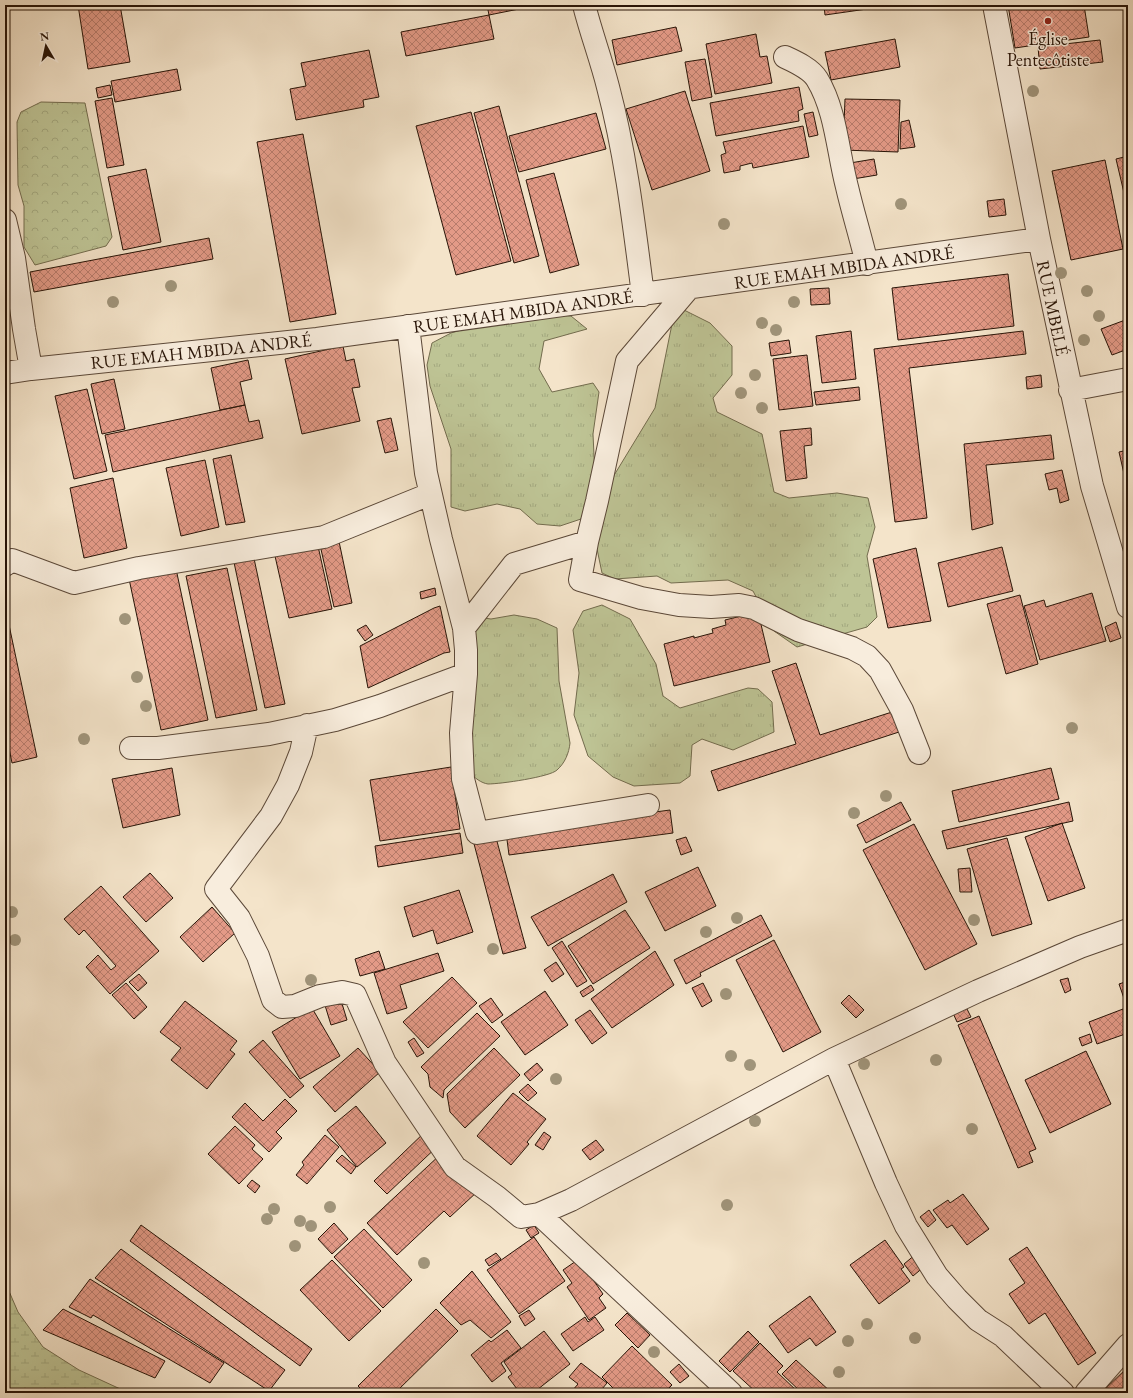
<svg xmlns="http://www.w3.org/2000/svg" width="1133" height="1398" font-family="'EB Garamond',serif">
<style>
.grass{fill:url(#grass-tufts);stroke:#736c4e}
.forest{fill:url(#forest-crowns);stroke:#736c4e}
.wetland{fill:url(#wetland-marsh);stroke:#736c4e}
.building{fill:url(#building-cross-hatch);stroke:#281407}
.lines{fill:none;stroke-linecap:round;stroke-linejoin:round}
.minor-casing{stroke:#5b4838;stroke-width:24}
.minor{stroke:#f8eddd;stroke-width:22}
.tree{fill:#a0947a}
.poi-dot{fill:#8f2418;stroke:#f8eddd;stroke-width:1.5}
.labels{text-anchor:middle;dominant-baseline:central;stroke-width:3;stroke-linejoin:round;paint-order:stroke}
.poi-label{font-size:18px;fill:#281407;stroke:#f8eddd}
.street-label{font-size:18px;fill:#281407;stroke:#f8eddd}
</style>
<defs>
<pattern id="grass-tufts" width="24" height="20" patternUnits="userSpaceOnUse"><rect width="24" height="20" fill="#bec495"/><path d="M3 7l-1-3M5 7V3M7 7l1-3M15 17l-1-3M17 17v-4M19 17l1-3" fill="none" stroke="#a3a87f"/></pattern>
<pattern id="forest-crowns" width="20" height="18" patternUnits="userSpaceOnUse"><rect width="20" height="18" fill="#bec495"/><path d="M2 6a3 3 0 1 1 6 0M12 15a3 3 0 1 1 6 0" fill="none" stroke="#a3a87f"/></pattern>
<pattern id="wetland-marsh" width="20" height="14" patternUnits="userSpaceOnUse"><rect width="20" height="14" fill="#bec495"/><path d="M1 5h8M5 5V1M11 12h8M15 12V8" fill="none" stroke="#a3a87f"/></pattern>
<pattern id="building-cross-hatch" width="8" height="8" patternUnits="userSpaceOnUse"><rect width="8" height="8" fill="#e39a87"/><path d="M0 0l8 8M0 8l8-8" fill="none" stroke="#b87c6c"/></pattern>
</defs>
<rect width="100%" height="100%" fill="#f4e4ca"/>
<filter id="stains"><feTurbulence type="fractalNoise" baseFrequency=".005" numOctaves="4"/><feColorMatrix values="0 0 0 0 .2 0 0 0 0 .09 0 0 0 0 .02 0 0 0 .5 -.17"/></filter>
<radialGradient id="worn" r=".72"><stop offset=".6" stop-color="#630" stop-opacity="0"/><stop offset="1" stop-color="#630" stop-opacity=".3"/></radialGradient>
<path class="grass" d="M678,307L710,323L732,346V375L713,398L717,412L762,434L774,492L789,498L837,493L868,498L875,527L867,556L877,617L867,627L797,647L774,631L753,591L728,580L671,583L657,576L615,579L602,573L596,544L599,500L655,408L672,324Z
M551,314L571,316L587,329L544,341L539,369L552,392L593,383L599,392L593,434L595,477L581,519L560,526L537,524L520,509L497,504L465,511L451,507V449L430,386L427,365L432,343L451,333L471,327Z
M602,605L630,619L656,664L663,696L680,708L748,688L758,689L772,702L774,732L733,750L702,739L692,745L690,776L680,783L634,786L613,777L588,756L574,715L579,673L573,630L583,611Z
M514,615L537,619L557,628L559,681L570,743C569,753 565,763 557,770C550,777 500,784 488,784C481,783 475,778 470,773L471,616L491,619Z"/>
<path class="forest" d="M41,102L85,103L112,237L106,246L35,265L24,247V206L18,185L17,122L21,112Z"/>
<path class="wetland" d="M5,1282L18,1312L43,1347L79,1370L129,1393H5Z"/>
<path class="building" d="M78,5H120L130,62L88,69Z
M487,5H539L489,15Z
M824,5H888V6L825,15Z
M1008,5H1084L1089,37L1015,48Z
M489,15L494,39L406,56L401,32Z
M676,27L682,51L617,65L612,40Z
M756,34L760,57L767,56L772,83L715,94L706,44Z
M895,39L900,67L831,80L825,52Z
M1100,40L1103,62L1040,69L1038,47Z
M369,50L379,97L363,100L364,107L296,120L290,89L306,86L301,63Z
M705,59L712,97L692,101L685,62Z
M177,69L181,90L115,102L111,81Z
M110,85L112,95L98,98L96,88Z
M799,87L803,109L798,111L799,121L716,136L710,103Z
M685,91L710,171L652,190L626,109Z
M112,98L124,165L107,168L95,101Z
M845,99L900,100L898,152L843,150Z
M499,106L539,256L514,263L474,113Z
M471,112L511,261L456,275L416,126Z
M813,112L818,135L809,137L804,114Z
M596,113L606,149L519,172L509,136Z
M909,120L915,147L900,149L901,122Z
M803,126L809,157L753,168L752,163L740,166V170L724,173L721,155L726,153L723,142Z
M303,134L336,314L290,322L257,142Z
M1128,156V210L1116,159Z
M874,159L877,175L853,179L850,163Z
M1105,160L1123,249L1071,260L1052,171Z
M146,169L161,242L123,250L108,177Z
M554,173L579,265L550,273L526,180Z
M1004,199L1006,215L989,217L987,201Z
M209,238L213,259L34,292L30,272Z
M1008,274L1014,326L898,340L892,288Z
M829,288L830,304L811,305L810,289Z
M1128,319V349L1112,355L1101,329Z
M851,331L856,379L822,383L816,336Z
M1023,331L1026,354L909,368L927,518L895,522L874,349Z
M789,340L791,353L771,356L769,343Z
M343,346L346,361L354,359L360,387L352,388L360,421L302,434L285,359Z
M807,355L813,406L779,410L773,359Z
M248,360L252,379L240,382L245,405L220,410L211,368Z
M1041,375L1042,387L1027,389L1026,377Z
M114,379L125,429L102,434L91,384Z
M859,387L860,400L816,405L814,392Z
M87,389L107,471L74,479L55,396Z
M245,405L249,422L259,420L263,438L113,472L105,435Z
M391,418L398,450L385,453L377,421Z
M811,428L812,445L804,446L807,478L786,481L780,431Z
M1051,435L1054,459L986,465L993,524L972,530L964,444Z
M1128,450V487H1127L1119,452Z
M231,455L245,522L226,525L213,459Z
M205,460L219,527L181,536L166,468Z
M1062,470L1069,500L1060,503L1057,488L1049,490L1045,474Z
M113,478L127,548L84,558L70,488Z
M337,532L352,603L334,607L318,536Z
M318,546L332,609L289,618L275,556Z
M1002,547L1013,591L948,607L938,563Z
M916,548L931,621L888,628L873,559Z
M252,549L285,704L265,708L232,553Z
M175,564L208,720L161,730L128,574Z
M227,568L257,710L216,718L186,576Z
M435,588L436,595L421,599L420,592Z
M1092,593L1106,641L1040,660L1024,606L1044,600L1046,607Z
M1020,595L1038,664L1006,674L987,604Z
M5,606L37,757L12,763L5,728Z
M440,606L450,652L444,653L368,688L360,646L434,608Z
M758,612L770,662L674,686L664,644L694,636V638L713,633L712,629L726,625L725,620Z
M1116,622L1121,638L1110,642L1105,627Z
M366,625L373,635L365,641L357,630Z
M796,663L820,735L892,712L899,732L718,791L711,771L796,744L772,671Z
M451,767L460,829L380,841L370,780Z
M172,768L180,815L123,828L112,779Z
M1051,768L1059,799L959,822L952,791Z
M901,802L911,820L866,843L857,825Z
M1069,802L1073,821L947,849L942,831Z
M670,810L673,833L509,855L506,832Z
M1062,823L1085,888L1048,901L1025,837Z
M914,824L977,944L925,970L863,850Z
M460,833L463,853L378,867L375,846Z
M495,834L526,948L503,954L473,840Z
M686,837L692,851L681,855L676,840Z
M1007,838L1032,924L992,936L967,849Z
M698,867L716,906L665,931L645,892Z
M970,868L972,892H960L958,869Z
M150,873L173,898L146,922L123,897Z
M613,874L627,902L548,946L531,917Z
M101,886L159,951L110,994L86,967L98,955L111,970L116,966L84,930L79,935L64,919Z
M459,890L473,932L437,944L433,930L413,937L404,907Z
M212,907L235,933L203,962L180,937Z
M625,910L650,948L593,984L568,946Z
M761,915L772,936L700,973L701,976L686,984L674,960Z
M774,940L821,1032L783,1052L736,960Z
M562,941L587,981L577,987L552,948Z
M379,951L385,969L360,976L355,959Z
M655,951L674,985L612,1028L591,999Z
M438,953L444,971L400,985L407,1008L387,1014L374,973Z
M556,962L564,974L552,982L544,970Z
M139,974L147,983L138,991L129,982Z
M452,977L477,1003L428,1048L403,1022Z
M1068,978L1071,990L1065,993L1060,980Z
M1128,981V1010L1119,984Z
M126,983L147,1007L134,1019L112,995Z
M703,983L712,1001L702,1007L692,988Z
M591,985L594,990L583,997L580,992Z
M545,991L568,1025L525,1055L501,1022Z
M849,995L864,1010L856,1018L841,1003Z
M340,997L347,1020L331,1025L324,1002Z
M491,998L503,1015L492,1023L479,1006Z
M185,1001L237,1041L230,1050L235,1054L207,1089L171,1060L181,1048L160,1032Z
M966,1007L971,1017L957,1022L953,1013Z
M312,1008L340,1056L300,1079L272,1032Z
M1123,1009L1128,1023V1033L1097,1044L1089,1022Z
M590,1010L607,1033L592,1044L575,1020Z
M477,1013L500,1036L444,1090L443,1098L430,1087L428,1074L421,1067Z
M979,1016L1036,1149L1029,1152L1033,1162L1018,1168L958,1025Z
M1090,1034L1092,1042L1082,1046L1079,1038Z
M414,1038L424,1053L417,1057L408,1042Z
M263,1040L304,1086L290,1098L249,1052Z
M358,1048L380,1072L335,1112L313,1087Z
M494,1048L520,1075L465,1128L450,1112L447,1094Z
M1086,1051L1111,1104L1050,1133L1025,1080Z
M537,1063L543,1070L530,1081L524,1074Z
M528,1084L537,1093L528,1101L519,1092Z
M513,1093L546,1119L527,1142L529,1144L511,1165L477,1136Z
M285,1099L297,1111L276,1132L282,1138L269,1152L232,1117L245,1103L263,1121Z
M356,1106L386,1143L357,1167L327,1130Z
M235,1126L255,1145L252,1149L263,1159L239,1184L208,1154Z
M428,1129L441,1143L387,1194L374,1181Z
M544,1132L551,1137L543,1150L535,1145Z
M325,1135L339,1147L307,1184L296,1175L304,1165L302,1162Z
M596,1140L604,1150L590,1160L582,1150Z
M442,1153L478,1191L450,1217L444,1211L397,1255L367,1223Z
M342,1155L356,1167L351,1174L336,1161Z
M252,1180L260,1186L255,1193L247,1186Z
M963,1194L989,1229L967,1245L952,1225L947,1228L933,1210L948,1200L950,1203Z
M929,1210L936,1220L928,1227L920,1217Z
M334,1223L348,1239L332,1254L318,1239Z
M141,1225L312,1349L300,1366L130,1241Z
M534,1225L539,1233L531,1238L526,1230Z
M364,1229L412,1280L383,1308L334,1257Z
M534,1237L565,1281L519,1314L487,1270Z
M885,1240L904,1267L901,1269L910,1281L879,1304L850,1265Z
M1027,1247L1096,1353L1078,1365L1045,1313L1029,1324L1009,1294L1025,1283L1009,1259Z
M121,1249L285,1370L269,1391L95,1278Z
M496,1253L501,1259L489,1266L485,1260Z
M916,1254L925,1266L913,1276L904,1264Z
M579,1259L603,1294L599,1298L606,1308L589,1320L567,1287L572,1283L563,1270Z
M332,1260L381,1311L349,1341L300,1290Z
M472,1271L511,1322L491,1338L470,1320L461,1325L440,1303Z
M90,1279L224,1363L210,1383L93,1315L91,1318L69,1307Z
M810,1296L836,1332L816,1346L810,1338L788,1353L769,1326Z
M63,1309L165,1361L155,1378L43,1330Z
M436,1309L458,1331L395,1393H365L358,1386Z
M529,1310L535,1319L525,1326L519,1316Z
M627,1313L650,1335L638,1348L615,1325Z
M585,1317L588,1322L595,1317L604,1330L573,1351L561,1334Z
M507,1330L521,1348L501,1363L506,1371L492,1382L471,1355L489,1340L491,1342Z
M544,1331L570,1364L533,1393H520L508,1377L512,1374L504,1362Z
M748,1331L759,1342L730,1372L719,1361Z
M760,1343L783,1366L777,1372L799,1393H757L733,1371Z
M632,1346L672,1385L664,1393H618L602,1377Z
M796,1360L832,1393H802L782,1374Z
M581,1363L607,1383L602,1389L607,1393H574L572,1391L578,1384L569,1377Z
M679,1364L689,1376L680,1383L670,1372Z
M1128,1367V1393H1105L1103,1391Z"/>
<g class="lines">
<g class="minor-casing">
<path id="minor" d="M584,5C591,33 601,59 608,87C626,155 634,225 643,295
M994,5L1039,239L1092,486L1128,607
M785,57C796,62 811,69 817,79C836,110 838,153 847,187C853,213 861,238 867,264
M5,220L14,258L24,329L31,369
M408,326L426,473L441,539L464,628L466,650V674L461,733L463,779L477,833L648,805
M5,373L31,369L317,339L1039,239
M1070,390L1128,379
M587,542L580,580L641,598L679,605L711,607L739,605L754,608L798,630L852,648L867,656L880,670L902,710L919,753
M5,565L12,560L74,583L139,568L324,537L430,494
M464,628L514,564L587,542L597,501L627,361L689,288
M307,725L301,752L288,785L271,816L216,889L239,918L258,956L273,1000L282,1007L295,1006L320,996L342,992L355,995L385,1063L455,1167L497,1197L521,1217L539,1214L571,1200L834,1059L978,991L1080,947L1128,930
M131,748H158L269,734L335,720L380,706L466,674
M834,1059L886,1183L906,1226L937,1276L957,1299L978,1320L1003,1336L1063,1393
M539,1214L731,1393
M1086,1393L1128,1345"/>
</g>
<use href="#minor" class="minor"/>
</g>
<g class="tree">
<circle cx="1033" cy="91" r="6"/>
<circle cx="901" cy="204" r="6"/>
<circle cx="724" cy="224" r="6"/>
<circle cx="1061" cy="273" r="6"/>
<circle cx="171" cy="286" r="6"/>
<circle cx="1087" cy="291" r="6"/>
<circle cx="113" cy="302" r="6"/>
<circle cx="794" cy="302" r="6"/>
<circle cx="1099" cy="316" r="6"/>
<circle cx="762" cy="323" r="6"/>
<circle cx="776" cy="330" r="6"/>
<circle cx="1084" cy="340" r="6"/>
<circle cx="755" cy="375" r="6"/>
<circle cx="741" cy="393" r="6"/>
<circle cx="762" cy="408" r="6"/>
<circle cx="125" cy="619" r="6"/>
<circle cx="137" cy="677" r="6"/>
<circle cx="146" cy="706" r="6"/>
<circle cx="1072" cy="728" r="6"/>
<circle cx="84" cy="739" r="6"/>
<circle cx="886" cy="796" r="6"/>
<circle cx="854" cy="813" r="6"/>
<circle cx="12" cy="912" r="6"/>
<circle cx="737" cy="918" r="6"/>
<circle cx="974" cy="920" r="6"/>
<circle cx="706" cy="932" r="6"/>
<circle cx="15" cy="940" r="6"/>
<circle cx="493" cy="949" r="6"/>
<circle cx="311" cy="980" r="6"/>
<circle cx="726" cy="994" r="6"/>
<circle cx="731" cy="1056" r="6"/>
<circle cx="936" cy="1060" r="6"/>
<circle cx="864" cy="1064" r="6"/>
<circle cx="750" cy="1065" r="6"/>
<circle cx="556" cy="1079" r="6"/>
<circle cx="755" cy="1121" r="6"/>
<circle cx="972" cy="1129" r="6"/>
<circle cx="727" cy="1205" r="6"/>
<circle cx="330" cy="1207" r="6"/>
<circle cx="274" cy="1209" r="6"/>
<circle cx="267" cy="1219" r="6"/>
<circle cx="300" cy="1221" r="6"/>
<circle cx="311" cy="1226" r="6"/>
<circle cx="295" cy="1246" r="6"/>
<circle cx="424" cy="1263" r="6"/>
<circle cx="867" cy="1324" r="6"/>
<circle cx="915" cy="1338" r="6"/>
<circle cx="848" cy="1341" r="6"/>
<circle cx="654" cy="1352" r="6"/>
<circle cx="839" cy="1372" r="6"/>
</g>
<circle class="poi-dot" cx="1048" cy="21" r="4"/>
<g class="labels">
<g class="poi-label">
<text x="1048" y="38">Église<tspan x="1048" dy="21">Pentecôtiste</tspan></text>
</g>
<g class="street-label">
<text transform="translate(844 267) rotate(-8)">RUE EMAH MBIDA ANDRÉ</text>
<text transform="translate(1053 308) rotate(78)">RUE MBELÉ</text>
<text transform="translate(523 311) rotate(-8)">RUE EMAH MBIDA ANDRÉ</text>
<text transform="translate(201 351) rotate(-6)">RUE EMAH MBIDA ANDRÉ</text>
</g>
</g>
<rect width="1133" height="1398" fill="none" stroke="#f4e4ca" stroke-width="20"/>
<rect x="6" y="6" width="1121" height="1386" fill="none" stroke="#281407" stroke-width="2"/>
<rect x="10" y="10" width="1113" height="1378" fill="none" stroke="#281407"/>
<g transform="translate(46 46) rotate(351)" stroke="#f8eddd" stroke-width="3" paint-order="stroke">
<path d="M0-3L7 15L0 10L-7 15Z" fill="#281407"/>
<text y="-6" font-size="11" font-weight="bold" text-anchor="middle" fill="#281407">N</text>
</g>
<rect width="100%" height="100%" filter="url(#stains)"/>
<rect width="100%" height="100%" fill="url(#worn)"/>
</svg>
